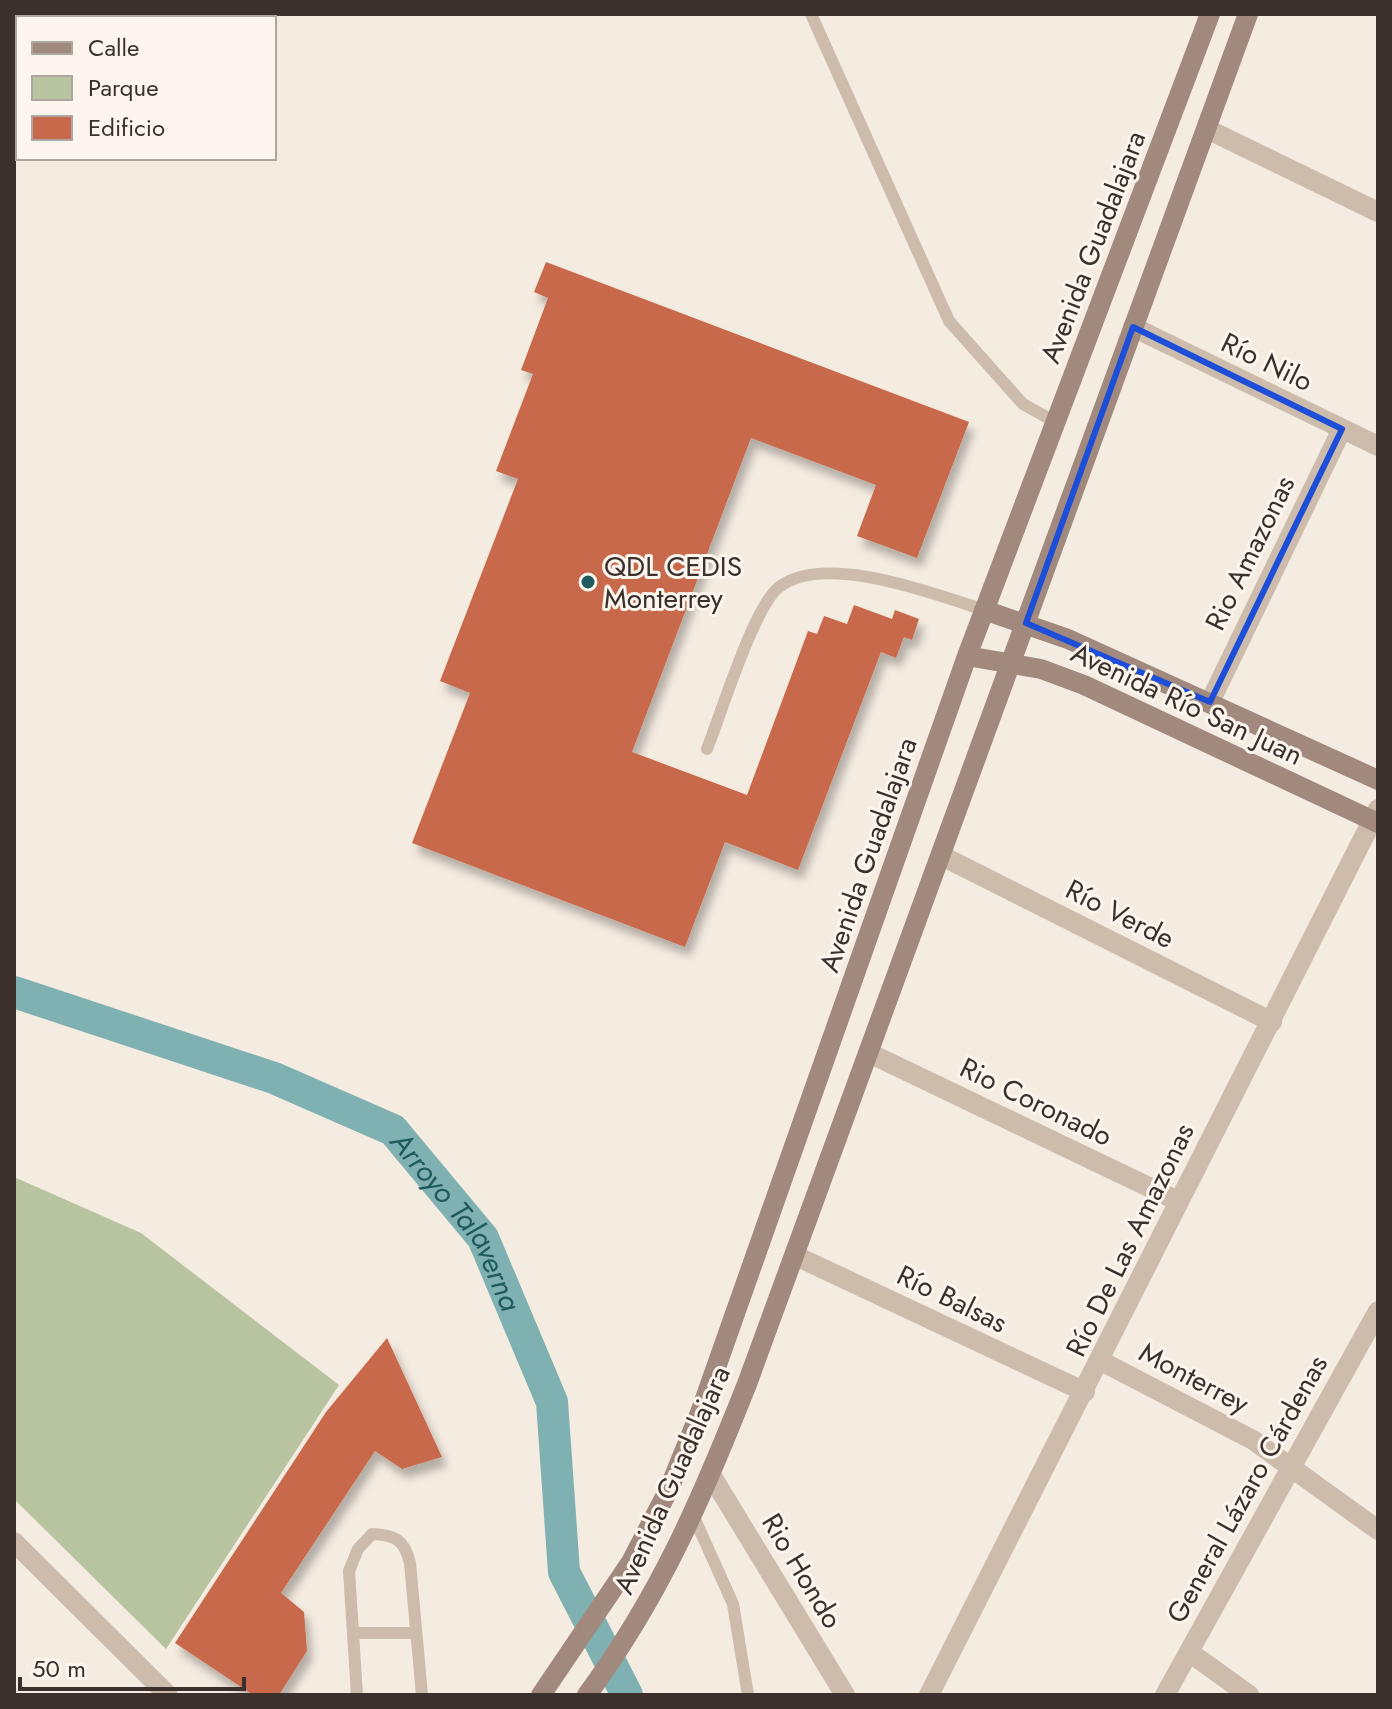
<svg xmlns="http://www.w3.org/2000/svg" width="1392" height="1709" font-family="Jost,sans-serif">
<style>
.green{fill:#b8c4a0}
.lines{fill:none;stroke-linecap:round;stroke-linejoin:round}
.canal{stroke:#7fb0b2;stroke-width:32}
.building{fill:#c8694b;filter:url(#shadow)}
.lane{stroke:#cdbbac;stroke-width:12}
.street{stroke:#cdbbac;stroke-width:20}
.secondary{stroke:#a18a7d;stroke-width:20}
.marked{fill:none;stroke:#1d4ed8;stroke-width:6;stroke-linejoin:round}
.poi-dot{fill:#1f5a5e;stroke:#fbf5ee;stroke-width:3}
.labels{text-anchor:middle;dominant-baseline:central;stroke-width:6;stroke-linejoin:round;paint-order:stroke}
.street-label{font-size:28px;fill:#3b302b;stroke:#fbf5ee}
.poi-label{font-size:28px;fill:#3b302b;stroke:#fbf5ee;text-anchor:start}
.water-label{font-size:30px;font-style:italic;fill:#1f5a5e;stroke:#fbf5ee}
</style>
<defs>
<filter id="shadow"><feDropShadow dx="5" dy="9" stdDeviation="4" flood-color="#0004"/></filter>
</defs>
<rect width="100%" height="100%" fill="#f4ebe1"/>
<path class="green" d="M14,1177L141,1233L339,1385L166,1649L14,1499Z"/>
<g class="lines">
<path class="canal" id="s1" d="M14,992L274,1078L393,1130L483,1238L552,1402L564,1572L627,1695"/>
</g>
<path class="building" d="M546,262L969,422L917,558L857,536L876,485L751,438L632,752L747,795L808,631L817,634L824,616L847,624L854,605L892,619L895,610L919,619L912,640L904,637L896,658L881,652L798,870L725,842L685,947L412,843L470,693L440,681L518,479L496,471L533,374L521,370L548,298L534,292Z
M387,1338L442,1457L402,1469L375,1451L281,1593L304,1612L307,1651L279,1695H253L175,1643L326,1412Z"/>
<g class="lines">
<path class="lane" d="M811,14L949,321L1023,404L1057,423
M707,749C721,714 753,609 778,588C823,551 935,594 984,610
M693,1515L733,1604L748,1695
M354,1633H416
M357,1695L349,1571L358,1549L372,1534C395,1535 404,1539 410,1563L422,1695"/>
<path class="street" d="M1207,129L1378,212
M1133,327L1378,446
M1210,702L1342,429
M942,856L1272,1022
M869,1053L1178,1201
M796,1256L1085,1392
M1101,1361L1253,1440L1378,1530
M711,1475L845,1695
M14,1542L168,1695
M1189,1652L1249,1695
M929,1695L1378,809
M1165,1695L1378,1311"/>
<path class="secondary" d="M984,610L1068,639L1378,780
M967,656L1041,669L1084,685L1378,823
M541,1695L631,1562L669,1489L701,1410L967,656L1210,14
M587,1695C661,1594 701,1500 747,1384L1248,14"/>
</g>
<path class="marked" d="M1133,327L1342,429L1210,702L1026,623Z"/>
<circle class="poi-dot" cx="588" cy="582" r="8"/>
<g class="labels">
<g class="street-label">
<text transform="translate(1093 247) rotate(-69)">Avenida Guadalajara</text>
<text transform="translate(1267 362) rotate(26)">Río Nilo</text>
<text transform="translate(1250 553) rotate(-64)">Rio Amazonas</text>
<text transform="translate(1187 704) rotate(25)">Avenida Río San Juan</text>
<text transform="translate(868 855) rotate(-71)">Avenida Guadalajara</text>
<text transform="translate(1120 914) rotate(27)">Río Verde</text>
<text transform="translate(1036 1102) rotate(26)">Rio Coronado</text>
<text transform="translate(1130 1240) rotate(-64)">Río De Las Amazonas</text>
<text transform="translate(952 1299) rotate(26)">Río Balsas</text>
<text transform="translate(1194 1378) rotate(28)">Monterrey</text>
<text transform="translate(672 1480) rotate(-66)">Avenida Guadalajara</text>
<text transform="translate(1247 1489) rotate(-61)">General Lázaro Cárdenas</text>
<text transform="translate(802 1571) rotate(59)">Rio Hondo</text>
</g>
<g class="poi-label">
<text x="604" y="566">QDL CEDIS<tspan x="604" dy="32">Monterrey</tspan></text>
</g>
<g class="water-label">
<text stroke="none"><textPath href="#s1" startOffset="516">Arroyo Talaverna</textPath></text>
</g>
</g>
<rect width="1392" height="1709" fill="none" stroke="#3b302b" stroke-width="32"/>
<rect x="16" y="16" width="260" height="144" fill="#fbf5ee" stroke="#aea6a0" stroke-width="2"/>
<rect x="32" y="42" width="40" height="12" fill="#a18a7d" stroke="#aea6a0" stroke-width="2"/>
<text x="88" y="56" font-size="24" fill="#3b302b">Calle</text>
<rect x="32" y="76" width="40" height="24" fill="#b8c4a0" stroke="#aea6a0" stroke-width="2"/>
<text x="88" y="96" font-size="24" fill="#3b302b">Parque</text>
<rect x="32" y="116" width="40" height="24" fill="#c8694b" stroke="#aea6a0" stroke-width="2"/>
<text x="88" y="136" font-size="24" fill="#3b302b">Edificio</text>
<path d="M20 1677v12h224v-12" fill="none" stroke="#3b302b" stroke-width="4"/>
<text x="32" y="1677" font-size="24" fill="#3b302b" stroke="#fbf5ee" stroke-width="6" paint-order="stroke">50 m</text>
</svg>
